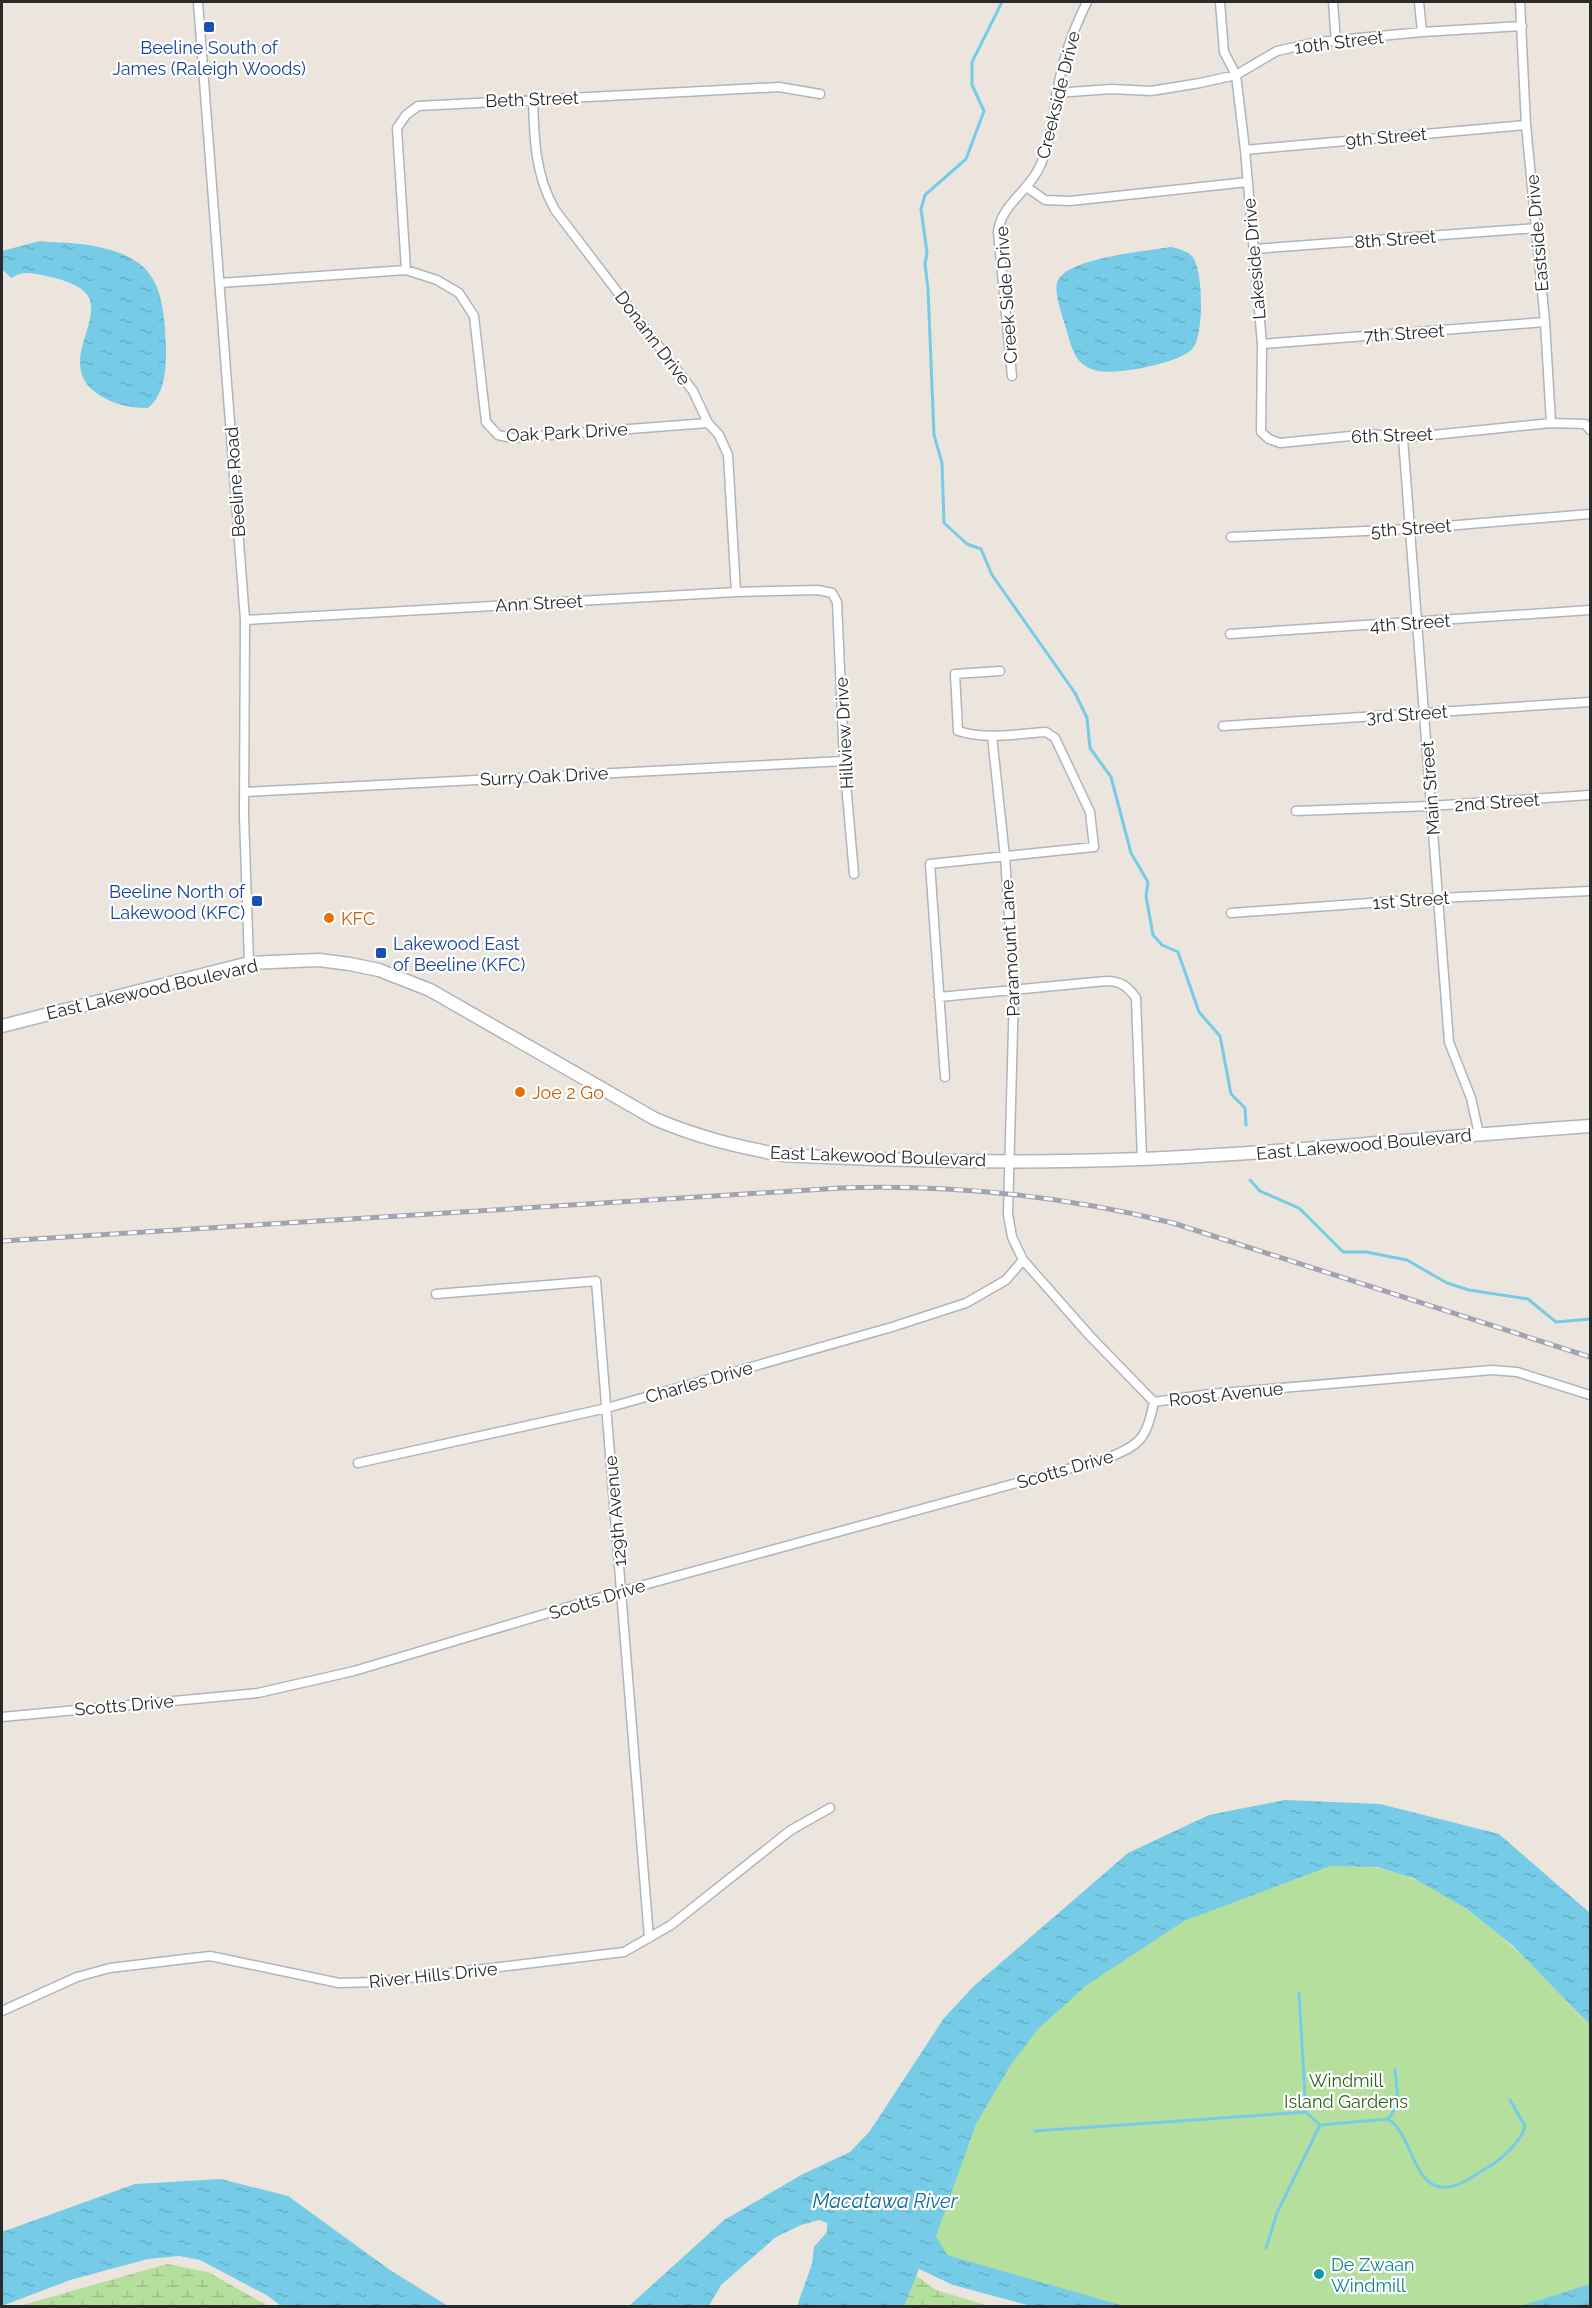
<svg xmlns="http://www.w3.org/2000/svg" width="1592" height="2308" font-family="Raleway,sans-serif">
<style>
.wetland{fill:url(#wetland-marsh)}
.park{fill:#b5df9d}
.water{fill:url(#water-ripples)}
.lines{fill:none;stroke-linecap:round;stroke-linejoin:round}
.stream{stroke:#76cce7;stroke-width:3}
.street-casing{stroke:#b1b4bd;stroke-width:11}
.secondary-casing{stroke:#b1b4bd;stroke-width:15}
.street{stroke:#fff;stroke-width:8}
.secondary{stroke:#fff;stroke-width:12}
.rail-casing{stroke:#a0a3b3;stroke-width:5}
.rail{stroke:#fff;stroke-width:3;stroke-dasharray:9;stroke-linecap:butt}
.transit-dot{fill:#1a4fb4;stroke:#fff;stroke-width:2}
.food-dot{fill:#e8710a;stroke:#fff;stroke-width:2}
.culture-dot{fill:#0f9aa8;stroke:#fff;stroke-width:2}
.labels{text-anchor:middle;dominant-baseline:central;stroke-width:4.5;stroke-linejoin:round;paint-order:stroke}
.street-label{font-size:18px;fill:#2a2a2a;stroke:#fff}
.transit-label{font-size:18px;fill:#164399;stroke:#fff}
.food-label{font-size:18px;fill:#c56008;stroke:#fff;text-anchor:start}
.park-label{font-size:18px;fill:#2e631e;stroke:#fff}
.culture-label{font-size:18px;fill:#0d838f;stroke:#fff;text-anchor:start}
.water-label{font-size:20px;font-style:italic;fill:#156b93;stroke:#fff}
</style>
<defs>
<pattern id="wetland-marsh" width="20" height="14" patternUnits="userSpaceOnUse" patternTransform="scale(1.5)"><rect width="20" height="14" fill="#b5df9d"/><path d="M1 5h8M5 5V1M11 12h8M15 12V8" fill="none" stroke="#9cc087"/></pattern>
<pattern id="water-ripples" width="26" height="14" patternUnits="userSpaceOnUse" patternTransform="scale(1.5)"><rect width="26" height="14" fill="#76cce7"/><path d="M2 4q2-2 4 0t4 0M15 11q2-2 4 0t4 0" fill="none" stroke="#66afc6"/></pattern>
</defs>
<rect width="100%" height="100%" fill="#ebe5dd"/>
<path class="wetland" d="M167,2264L208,2272L268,2306H19Z
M907,2269L936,2290L989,2306H877Z"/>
<path class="park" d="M1331,1866C1346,1867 1363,1865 1377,1868C1460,1883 1535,1967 1590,2026V2306H1123L947,2256L934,2236L976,2122L1009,2066L1037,2029L1087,1985L1184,1920Z"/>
<path class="water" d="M40,241C53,243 67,242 81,244C154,254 164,281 166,349C166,370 165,394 148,408C128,408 111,404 95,392C58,363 103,321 88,296C81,285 63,280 51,277C37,274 24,269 11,278L2,269V251Z
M1171,247C1180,249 1189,251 1194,259C1203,275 1204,333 1193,348C1182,363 1117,375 1098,371C1076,366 1073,352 1067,332C1064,319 1054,297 1057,283C1063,258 1148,251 1171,247Z
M1285,1800L1380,1804L1499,1834L1590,1913V2025L1512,1945L1467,1909L1413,1878L1377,1867L1331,1866L1184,1921L1087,1985L1038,2029L1010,2066L976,2124L936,2236L947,2255L1124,2306H1031L953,2285L919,2269L904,2306H797L812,2264L814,2247L827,2232V2223L819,2220L801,2225L776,2237L721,2285L709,2306H629L724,2220L803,2174L850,2152L870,2131L944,2018L975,1985L1128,1853L1209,1815Z
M221,2179L288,2196L390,2270L448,2306H281L268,2296L200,2260L179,2256L148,2259L70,2280L2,2306V2232L135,2184Z
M1590,2284V2306H1521Z"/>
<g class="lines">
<path class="stream" d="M1002,2L972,62V85L984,111L966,159L925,195L921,209L927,253L925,264L928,289L934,435L942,463L944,523L967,544L981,549L992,575L1075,693L1087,718L1090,748L1111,777L1131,853L1148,882L1146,896L1153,935L1162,945L1178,952L1199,1012L1220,1036L1231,1094L1245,1108L1246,1125
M1250,1180L1260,1191L1299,1208L1343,1252H1366L1407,1260L1447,1283L1469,1290L1528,1299L1556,1322L1590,1319
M1299,1993L1306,2111
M1388,2119C1401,2105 1397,2088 1395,2070
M1320,2125L1388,2119C1413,2134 1413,2192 1448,2187C1461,2186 1474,2175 1485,2169C1499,2162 1522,2141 1525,2126L1510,2100
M1035,2131L1306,2112L1320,2125L1277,2213L1266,2248"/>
<g class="street-casing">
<path id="street" d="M198,2L245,620L244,816L249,963
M1220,2L1224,52L1236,75L1245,150L1262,344L1261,432L1269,439L1280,443L1371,434L1403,438L1551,423L1585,424L1590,430
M1333,2L1336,42
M1419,2L1422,32
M1520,2L1526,125L1545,322L1551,423
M1056,93L1111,89L1151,91L1200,83L1236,75L1277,51L1317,42L1422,32L1522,26
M533,99C534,138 535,175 555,210L693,391L708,423L719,435L728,455L736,592
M1245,150L1526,125
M1028,188L1045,200L1070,201L1248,182
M1254,249L1536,228
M406,270L397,128L406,115L418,106L779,87L820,94
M220,283L406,270L437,280L459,293L474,316L486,422L498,435L512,438L708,423
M1262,344L1545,322
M1012,376L998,232C1001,204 1030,191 1041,164C1051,141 1053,117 1057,93C1062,61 1073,30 1087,2
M1403,438L1449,1042L1471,1098L1479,1134
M1231,537L1410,529L1590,514
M245,620L736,592L818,590L832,593L837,602L844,761L854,874
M1230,634L1590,610
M1223,726L1590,702
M992,736L1005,857L1014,991L1008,1214L1012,1237L1023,1260L1090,1336L1154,1402L1210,1394L1492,1370L1517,1372L1590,1395
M245,792L844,761
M1296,811L1430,806L1590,795
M1231,913L1438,898L1590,891
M939,997L1106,981C1121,981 1127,986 1136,998L1142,1159
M945,1077L930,864L1094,847L1090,812L1055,738L1046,732C1017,734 987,740 958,731L955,674L1000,671
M436,1294L596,1281L649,1938
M358,1463L607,1408L892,1327L966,1303L1006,1280L1023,1260
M2,1717L258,1693L354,1671L622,1591L1108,1458C1142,1444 1146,1438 1154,1402
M2,2011L77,1977L110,1968L210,1956L339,1983L376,1982L624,1952L671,1925L791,1830L830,1808"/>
</g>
<g class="secondary-casing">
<path id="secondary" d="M2,1026L249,963L319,960L350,964L379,970L430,990L655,1119C700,1138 735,1146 782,1155C901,1161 1022,1164 1141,1159C1291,1153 1441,1136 1590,1126"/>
</g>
<use href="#street" class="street"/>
<use href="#secondary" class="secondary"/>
<g class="rail-casing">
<path id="rail" d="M2,1241L841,1188C954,1184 1063,1196 1173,1223L1590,1357"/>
</g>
<use href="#rail" class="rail"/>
</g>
<g class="transit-dot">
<rect x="203" y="21" width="12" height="12" rx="3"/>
<rect x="251" y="895" width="12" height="12" rx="3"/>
<rect x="375" y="947" width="12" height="12" rx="3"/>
</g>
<g class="food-dot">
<circle cx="329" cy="918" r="6"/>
<circle cx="520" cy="1092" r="6"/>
</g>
<circle class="culture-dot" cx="1319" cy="2274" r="6"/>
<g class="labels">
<g class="street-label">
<text transform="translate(1339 42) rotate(-7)">10th Street</text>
<text transform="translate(1058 95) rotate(-76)">Creekside Drive</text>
<text transform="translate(532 99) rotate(-2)">Beth Street</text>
<text transform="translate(1386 137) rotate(-5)">9th Street</text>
<text transform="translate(1537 233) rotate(-95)">Eastside Drive</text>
<text transform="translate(1395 239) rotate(-4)">8th Street</text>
<text transform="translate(1254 259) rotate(-95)">Lakeside Drive</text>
<text transform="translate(1006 295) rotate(-94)">Creek Side Drive</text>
<text transform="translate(1404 333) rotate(-4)">7th Street</text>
<text transform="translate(653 338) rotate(53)">Donann Drive</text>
<text transform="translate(567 432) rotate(-3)">Oak Park Drive</text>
<text transform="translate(1392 435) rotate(-2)">6th Street</text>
<text transform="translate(235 482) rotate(-94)">Beeline Road</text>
<text transform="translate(1411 528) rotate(-4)">5th Street</text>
<text transform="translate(539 603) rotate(-3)">Ann Street</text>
<text transform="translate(1410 623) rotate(-4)">4th Street</text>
<text transform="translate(1407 714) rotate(-4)">3rd Street</text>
<text transform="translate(844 733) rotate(-93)">Hillview Drive</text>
<text transform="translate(544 776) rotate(-3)">Surry Oak Drive</text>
<text transform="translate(1430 788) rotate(-94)">Main Street</text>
<text transform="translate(1497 802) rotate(-4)">2nd Street</text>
<text transform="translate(1411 900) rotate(-4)">1st Street</text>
<text transform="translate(1010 948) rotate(-93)">Paramount Lane</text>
<text transform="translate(152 989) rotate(-13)">East Lakewood Boulevard</text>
<text transform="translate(1364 1144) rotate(-5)">East Lakewood Boulevard</text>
<text transform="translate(878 1156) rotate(2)">East Lakewood Boulevard</text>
<text transform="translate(699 1382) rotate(-16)">Charles Drive</text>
<text transform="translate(1226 1394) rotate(-6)">Roost Avenue</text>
<text transform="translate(1065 1469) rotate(-16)">Scotts Drive</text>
<text transform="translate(615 1511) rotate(-95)">129th Avenue</text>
<text transform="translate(597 1599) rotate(-17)">Scotts Drive</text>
<text transform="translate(124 1705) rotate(-5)">Scotts Drive</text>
<text transform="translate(433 1975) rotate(-6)">River Hills Drive</text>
</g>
<g class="transit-label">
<text x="209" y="47">Beeline South of<tspan x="209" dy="21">James (Raleigh Woods)</tspan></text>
<text x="245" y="891" text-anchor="end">Beeline North of<tspan x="245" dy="21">Lakewood (KFC)</tspan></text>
<text x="393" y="943" text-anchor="start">Lakewood East<tspan x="393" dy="21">of Beeline (KFC)</tspan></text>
</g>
<g class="food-label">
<text x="341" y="918">KFC</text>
<text x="532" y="1092">Joe 2 Go</text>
</g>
<g class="park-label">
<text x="1346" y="2080">Windmill<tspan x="1346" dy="21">Island Gardens</tspan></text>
</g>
<g class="culture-label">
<text x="1331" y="2264">De Zwaan<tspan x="1331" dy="21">Windmill</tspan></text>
</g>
<g class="water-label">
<text x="885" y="2201">Macatawa River</text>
</g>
</g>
<rect width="1592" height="2308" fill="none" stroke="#2a2a2a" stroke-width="6"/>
</svg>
